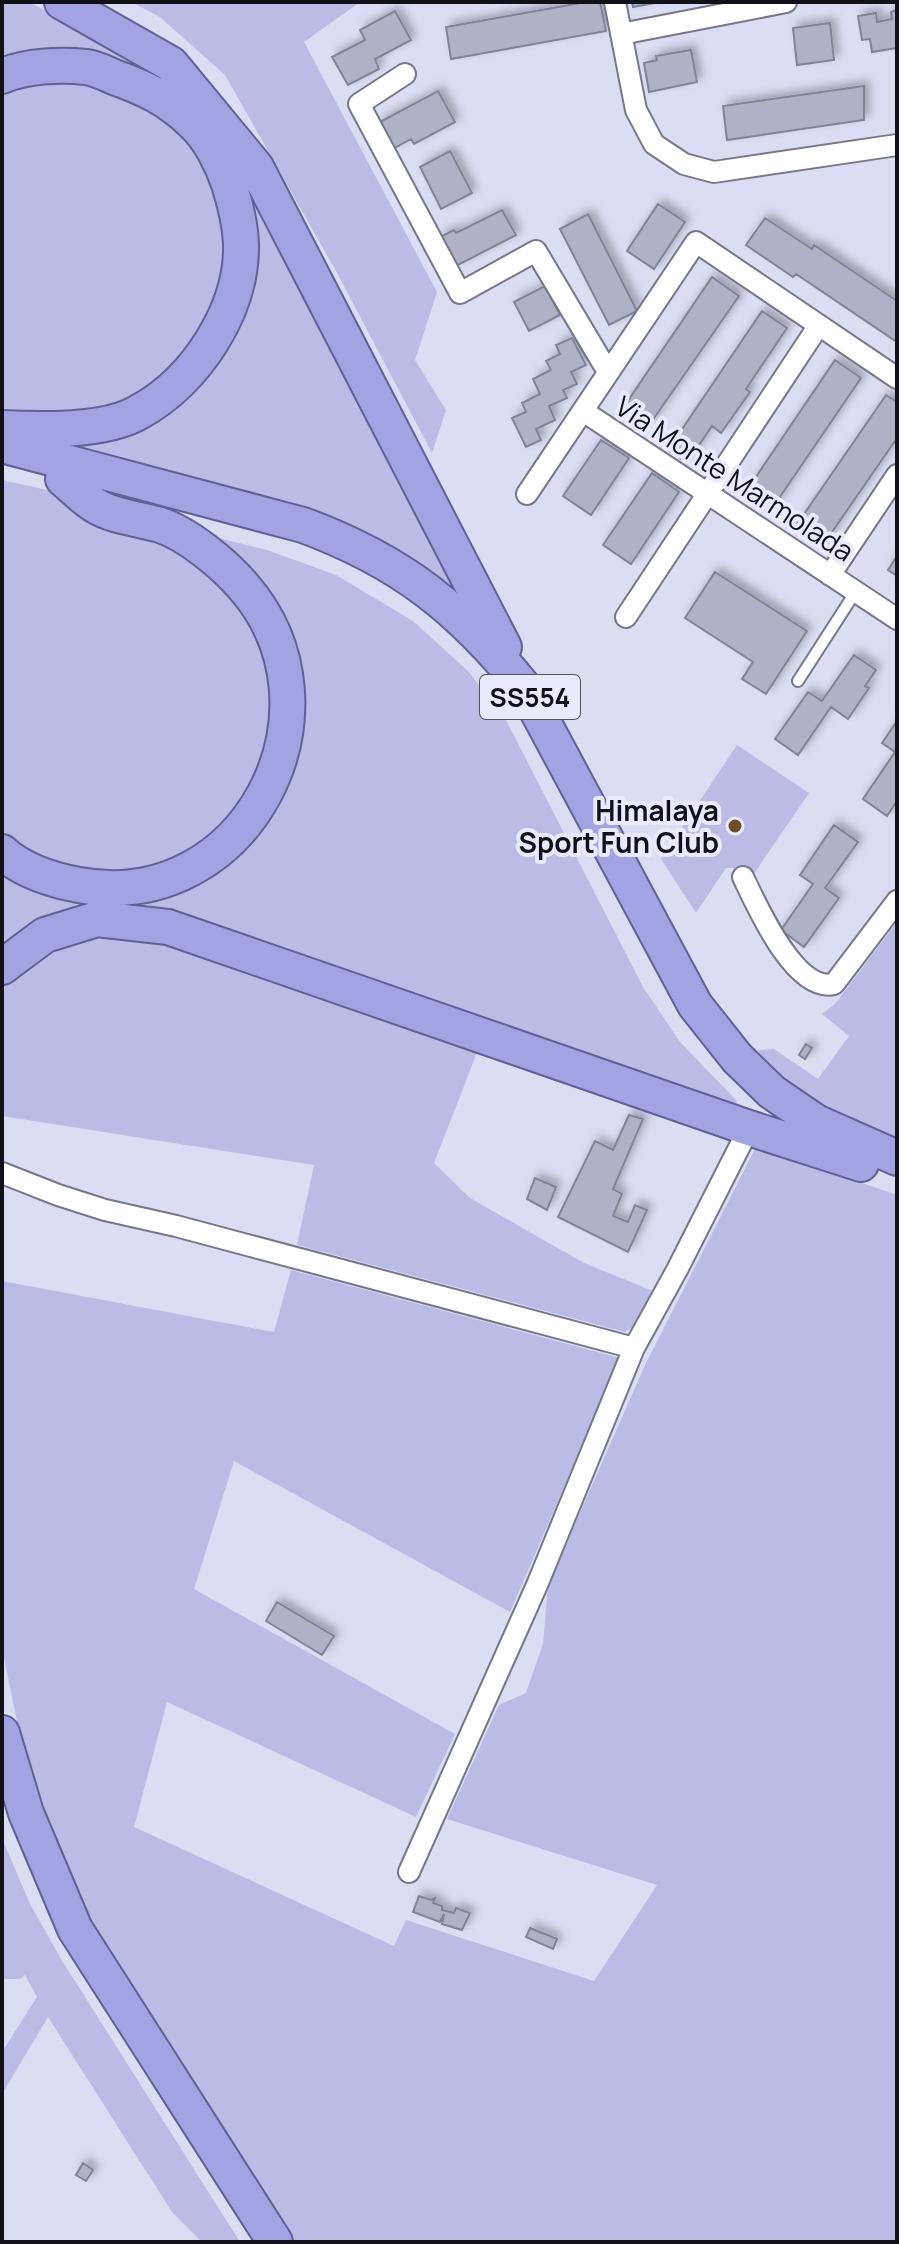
<svg xmlns="http://www.w3.org/2000/svg" width="899" height="2244" font-family="Manrope,sans-serif">
<style>
.green{fill:#babce5}
.building{fill:#afb1c7;stroke:#818397;stroke-width:2;filter:url(#shadow)}
.lines{fill:none;stroke-linecap:round;stroke-linejoin:round}
.service-casing{stroke:#76778b;stroke-width:14}
.minor-casing{stroke:#76778b;stroke-width:24}
.trunk-casing{stroke:#606196;stroke-width:38}
.service{stroke:#fff;stroke-width:10}
.minor{stroke:#fff;stroke-width:20}
.trunk{stroke:#a2a3e2;stroke-width:34}
.poi-dot{fill:#6e4e24;stroke:#e9eafd;stroke-width:3}
.labels{text-anchor:middle;dominant-baseline:central;stroke-width:8;stroke-linejoin:round;paint-order:stroke}
.shield{fill:#e9eafd;stroke:#52525d;stroke-width:2}
.shield-label{font-size:26px;font-weight:bold;fill:#111119}
.street-label{font-size:28px;fill:#111119;stroke:#e9eafd}
.poi-label{font-size:28px;font-weight:bold;fill:#111119;stroke:#e9eafd;text-anchor:end}
</style>
<defs>
<filter id="shadow"><feDropShadow dx="5" dy="-5" stdDeviation="4" flood-color="#0004"/></filter>
</defs>
<rect width="100%" height="100%" fill="#dbddf3"/>
<path class="green" d="M2,2H29L152,67L180,93L2,61Z
M131,2H360L304,42L437,292L415,360L446,410L432,453L336,271L225,75L160,17Z
M75,82L120,89L182,131L207,165L229,247L220,302L199,342L143,393L106,411L2,415V91L17,84Z
M241,175L471,606L41,443L200,382Z
M2,480L47,490L87,519L177,549L237,597L256,631L274,700L265,763L232,819L187,854L144,872L61,873L2,842Z
M194,532L267,550L336,575L413,621L469,672L507,722L643,987L680,1042L737,1101L733,1112L426,996L151,910C99,899 43,909 2,945V870L26,885L228,858L295,704Z
M737,745L809,793L753,875L742,868H726L696,913L661,859Z
M897,922V1147C850,1121 787,1098 758,1050L774,1049L818,1079L849,1036L822,1014L835,1004Z
M128,927L478,1050L434,1163L470,1198L584,1263L653,1291L637,1324L625,1332L297,1245L314,1165L2,1116V975L47,939Z
M756,1147L897,1195V2242H294L88,1923L28,1775L2,1648V1281L274,1332L291,1270L620,1358L510,1612L234,1461L194,1589L455,1734L416,1817L167,1702L134,1827L394,1946L406,1920L594,1981L657,1885L447,1819L499,1705L526,1693L543,1644L548,1585L646,1363Z
M2,1838L30,1904L61,1959L240,2242H202L172,2212L48,2017L2,2094V2052L37,1997L25,1975L20,1979H2Z"/>
<path class="building" d="M586,2H600L606,31L451,59L446,27Z
M632,2H660L633,7Z
M897,10V48L872,52L870,39L862,40L858,16L876,13L877,22L892,19L891,12Z
M395,11L411,40L375,59L379,69L348,85L332,57L365,40L360,30Z
M830,23L834,60L797,65L793,28Z
M691,50L697,82L649,92L644,63L657,60L656,56Z
M864,86V120L727,140L723,106Z
M438,91L455,122L414,144L411,139L393,149L378,123Z
M450,151L472,193L441,209L420,167Z
M658,204L685,222L654,269L627,251Z
M502,210L516,235L456,266L440,237L454,230L456,233Z
M588,214L637,311L609,325L560,229Z
M765,218L812,249L814,245L897,301V342L796,274L793,277L746,245Z
M712,277L739,296L650,424L623,408Z
M545,286L560,315L529,331L514,302Z
M762,311L787,328L746,389L750,392L721,433L712,426L687,463L668,450Z
M572,338L586,365L571,372L577,384L563,390L567,398L549,406L555,420L536,429L541,440L526,447L512,418L526,412L522,403L540,394L533,379L551,370L546,361L560,354L556,345Z
M835,360L861,378L769,513L743,496Z
M886,395L897,402V438L821,548L793,530Z
M601,440L629,458L591,515L563,496Z
M652,473L679,492L631,564L603,545Z
M897,556V576L888,570Z
M715,572L807,631L766,694L742,679L753,662L685,618Z
M854,655L876,670L865,686L869,688L848,719L831,707L798,755L775,739L808,692L822,701Z
M897,721V801L887,816L863,799L895,752L882,743Z
M834,825L858,842L825,888L839,898L804,947L781,930L813,884L800,875Z
M806,1044L812,1048L805,1059L799,1055Z
M629,1115L643,1119L613,1189L622,1194L613,1216L628,1222L635,1205L647,1210L628,1252L558,1217L595,1141L613,1150Z
M535,1178L556,1187L547,1210L527,1199Z
M277,1602L334,1636L322,1655L266,1621Z
M419,1896L431,1900L435,1898L433,1903L442,1906V1910L454,1913L456,1908L470,1913L462,1930L442,1924L444,1914L440,1922L413,1912Z
M530,1928L557,1939L553,1949L526,1937Z
M83,2163L93,2170L86,2181L76,2175Z"/>
<g class="lines">
<g class="service-casing">
<path id="service" d="M798,681L856,591"/>
</g>
<g class="minor-casing">
<path id="minor" d="M615,2L636,110L654,144L684,164L714,172L897,145
M621,34L786,2
M405,74L359,104L460,293L536,251L608,372
M583,411L897,619
M527,494L696,242L897,378
M830,575L897,475
M626,617L819,325
M743,877C757,906 795,993 834,984L897,901
M2,1173L58,1195L105,1210L176,1226L634,1348
M409,1872L537,1585L634,1348L677,1270L749,1128"/>
</g>
<g class="trunk-casing">
<path id="trunk" d="M62,2L171,64L256,167L504,647
M2,76C26,66 59,64 86,67C95,68 105,73 114,77C145,88 168,99 192,122C209,137 222,163 229,184C235,203 240,222 241,243C243,309 196,381 139,412C106,432 40,430 2,428
M2,445L303,525C401,561 461,609 526,690L695,1005L737,1058L772,1092L816,1122L897,1158
M2,852C23,871 52,880 79,885C246,916 352,710 243,586C224,564 188,534 160,525C140,519 114,517 96,506C84,499 74,488 63,479
M2,967L45,935L97,919L168,927L749,1128L861,1164
M2,1733L26,1813L75,1929L275,2242"/>
</g>
<use href="#service" class="service"/>
<use href="#minor" class="minor"/>
<use href="#trunk" class="trunk"/>
</g>
<circle class="poi-dot" cx="735" cy="826" r="8"/>
<g class="labels">
<rect class="shield" x="480" y="675" width="100" height="44" rx="6"/>
<g class="shield-label">
<text x="530" y="697">SS554</text>
</g>
<g class="street-label">
<text transform="translate(735 478) rotate(33)">Via Monte Marmolada</text>
</g>
<g class="poi-label">
<text x="719" y="810">Himalaya<tspan x="719" dy="32">Sport Fun Club</tspan></text>
</g>
</g>
<rect width="899" height="2244" fill="none" stroke="#111119" stroke-width="8"/>
</svg>
